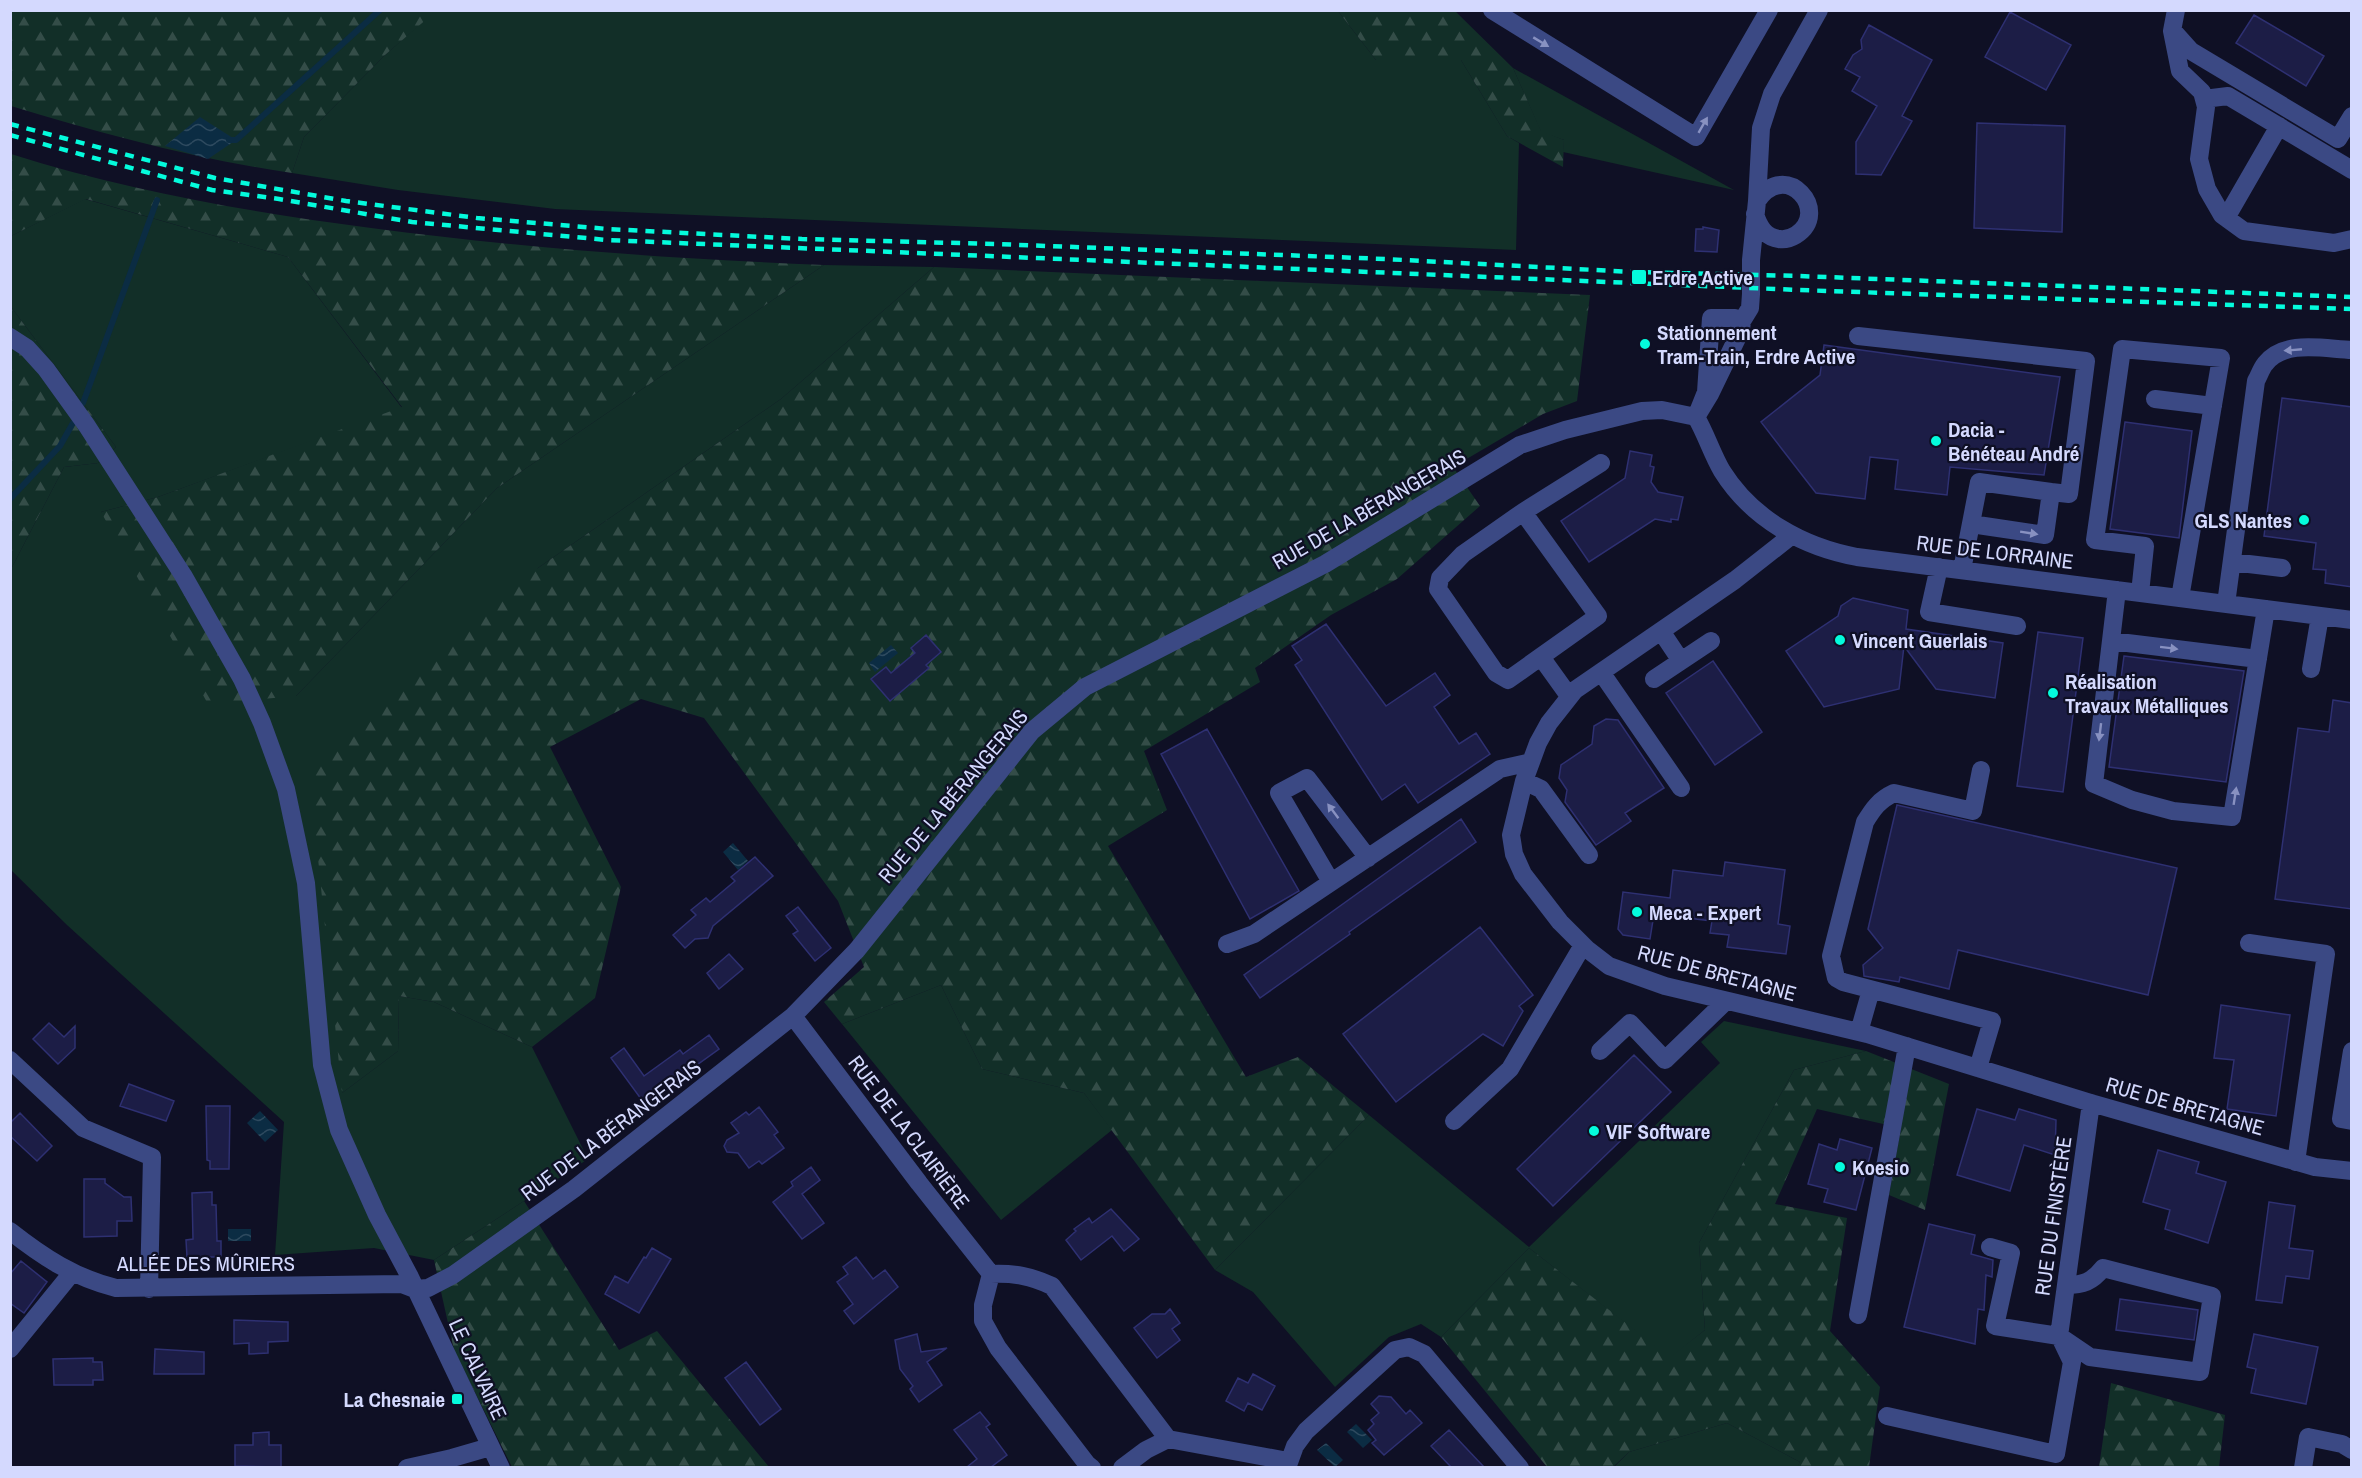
<svg xmlns="http://www.w3.org/2000/svg" width="2362" height="1478" font-family="'Archivo Narrow',sans-serif">
<style>
.grass{fill:#122f28}
.forest{fill:url(#forest-firs)}
.water{fill:url(#water-waves)}
.lines{fill:none;stroke-linecap:round;stroke-linejoin:round}
.stream{stroke:#0b2c43;stroke-width:6}
.building{fill:#1c1d46;stroke:#2e3072;stroke-width:1.5}
.minor{stroke:#3b4984;stroke-width:18}
.rail{stroke:#04fbdc;stroke-width:4.5;stroke-dasharray:9 8;stroke-linecap:butt}
.oneway{fill:#8891c1}
.poi-dot{fill:#04fbdc;stroke:#0f1025;stroke-width:2}
.labels{text-anchor:middle;dominant-baseline:central;stroke-width:4.5;stroke-linejoin:round;paint-order:stroke}
.poi-label{font-size:21px;font-weight:bold;fill:#d4d9fe;stroke:#0f1025;text-anchor:start}
.street-label{font-size:21px;fill:#d4d9fe;stroke:#0f1025}
</style>
<defs>
<pattern id="forest-firs" width="22" height="20" patternUnits="userSpaceOnUse" patternTransform="scale(1.5)"><rect width="22" height="20" fill="#122f28"/><path d="M5 1l3.5 6h-7zM16 11l3.5 6h-7z" fill="#344d48"/></pattern>
<pattern id="water-waves" width="16" height="10" patternUnits="userSpaceOnUse" patternTransform="scale(1.5)"><rect width="16" height="10" fill="#0b2c43"/><path d="M0 5q4-4 8 0t8 0" fill="none" stroke="#2e4a5f"/></pattern>
</defs>
<rect width="100%" height="100%" fill="#0f1025"/>
<path class="grass" d="M436,10L1338,11L1376,60H1461L1507,136L1519,143L1516,250L555,209L398,190L292,173L304,137L385,55Z
M1513,68L1734,190L1563,152L1564,140L1541,132Z
M85,199L288,257L402,408L158,497L101,512L296,696L497,488L824,265L934,267L781,399L538,568L342,1093L398,1051L399,996L434,1002L532,1047L588,1159L434,1260L374,1248L275,1255L284,1122L67,925L11,870V569L64,467L98,463L116,447L11,307V236Z
M941,985L982,1069L1084,1093L1112,1130L1001,1220L842,1024Z
M1724,1021L1866,1051L1794,1070L1699,1243L1705,1330L1670,1358L1529,1248L1441,1337L1421,1324L1389,1337L1335,1387L1253,1292L1215,1270L1369,1115L1529,1247L1720,1063L1701,1042Z
M1727,1423L1800,1462L1797,1468H1613L1629,1452Z"/>
<path class="forest" d="M10,11H436L385,55L304,137L292,173C197,159 102,134 11,106Z
M1338,11H1455L1513,68L1541,131L1564,140L1563,167L1507,136L1461,60H1376Z
M11,154C128,191 249,212 371,228C522,248 672,259 824,265L497,488L296,696L208,704L101,512L158,497L402,407L288,257L86,199L11,236Z
M934,267L1590,295L1577,401L1543,414L1453,467L1480,506L1397,579L1331,615L1255,668L1260,682L1144,751L1167,810L1108,846L1246,1077L1298,1057L1369,1115L1215,1270L1084,1093L982,1069L941,985L842,1024L824,1002L864,967L838,901L704,718L641,699L550,747L621,887L595,998L532,1047L434,1002L399,996L398,1051L342,1093L309,770L538,568L781,399Z
M11,307L116,447L98,463L64,467L11,569Z
M1866,1051L1949,1084L1925,1210L1889,1195L1901,1128L1817,1109L1775,1204L1847,1218L1830,1331L1880,1387L1869,1467H1797L1800,1462L1727,1423L1629,1452L1613,1467H1547L1441,1337L1529,1248L1670,1357L1705,1330L1699,1243L1794,1070Z
M524,1201L619,1350L657,1331L769,1467H512L454,1350L434,1260Z
M2111,1383L2225,1415L2219,1467H2099Z"/>
<path class="water" d="M200,117L236,140L208,159L165,146Z
M891,645L898,653L875,672L869,663Z
M733,843L748,861L738,870L723,852Z
M260,1111L278,1130L265,1142L247,1123Z
M228,1229H251V1241H228Z
M1356,1424L1372,1440L1363,1448L1347,1432Z
M1326,1443L1343,1460L1335,1467L1317,1450Z"/>
<g class="lines">
<path class="stream" d="M229,140H236L380,10
M83,403L157,200
M10,499L60,446L73,423"/>
</g>
<path class="building" d="M2010,12L2071,45L2046,90L1985,57Z
M2254,15L2324,56L2306,86L2236,43Z
M1869,25L1932,60L1902,116L1912,121L1881,175L1856,174V142L1877,106L1852,91L1860,77L1845,69L1853,55L1862,49L1861,40Z
M1977,123L2065,126L2062,232L1974,228Z
M1703,227L1719,230L1717,252L1695,251L1696,229H1703Z
M1824,345L2060,377L2044,475L1950,467L1947,495L1895,489L1898,460L1870,457L1865,499L1816,493L1761,422L1820,375Z
M2282,398L2352,407V587L2325,583L2326,570L2313,569L2316,543L2264,536Z
M2125,422L2192,431L2179,538L2110,529Z
M1630,451L1652,455L1650,466L1654,467L1651,482L1658,492L1683,497L1678,520L1671,519V522L1655,519L1589,562L1561,521L1625,478Z
M1853,598L1908,610L1906,629L2003,643L1995,698L1936,689L1904,646L1899,689L1824,707L1786,651L1838,616L1841,606Z
M1326,624L1386,706L1435,673L1450,695L1434,707L1459,744L1476,733L1490,754L1418,803L1405,784L1382,800L1295,665L1302,660L1292,646Z
M2038,632L2083,638L2063,792L2017,786Z
M926,635L941,652L926,665L929,668L890,701L871,679L886,667L891,673L915,653L911,648Z
M2124,656L2244,671L2226,782L2109,767Z
M1713,661L1762,732L1715,765L1666,693Z
M2333,700L2352,703V909L2275,899L2298,728L2329,732Z
M1606,719L1618,720L1664,788L1625,813L1631,821L1596,845L1565,802L1567,790L1559,778L1561,765L1592,744L1594,726Z
M1207,729L1299,891L1250,919L1161,754Z
M1897,805L2177,868L2148,995L1958,950L1949,989L1900,977L1899,982L1864,976L1863,965L1883,948L1868,929Z
M1461,819L1476,842L1349,932L1350,934L1260,998L1244,975Z
M755,857L773,876L713,926L708,938L695,939L685,948L673,935L696,915L691,910L706,898L710,902L735,881L731,877Z
M1725,862L1785,870L1778,924L1790,926L1786,954L1727,947L1729,935L1710,933L1712,921L1654,914L1650,939L1623,935L1618,929L1623,892L1670,898L1673,870L1723,876Z
M798,907L831,948L815,961L793,934L798,931L786,916Z
M1480,927L1533,995L1519,1006L1523,1011L1503,1046L1483,1034L1396,1102L1343,1034Z
M729,954L743,969L719,989L707,973Z
M2221,1005L2290,1015L2276,1116L2227,1109L2234,1060L2214,1058Z
M49,1023L64,1037L75,1026V1048L58,1064L33,1039Z
M709,1035L719,1049L644,1103L611,1058L624,1048L644,1076L680,1050L683,1054Z
M1634,1055L1671,1092L1553,1206L1517,1169Z
M129,1084L174,1101L166,1121L120,1106Z
M206,1106H230L229,1169H210V1161L207,1160Z
M759,1107L778,1132L774,1135L784,1148L762,1164L759,1161L749,1168L738,1153L727,1152L724,1146L727,1140L739,1133L731,1123L746,1112L749,1115Z
M1977,1109L2015,1120L2019,1109L2056,1120L2055,1155L2024,1145L2010,1191L1957,1175Z
M20,1113L52,1146L37,1161L10,1136V1123Z
M1840,1139L1872,1148L1856,1210L1824,1202L1828,1189L1808,1184L1819,1144L1837,1150Z
M2158,1150L2199,1162L2196,1173L2226,1182L2208,1243L2165,1229L2170,1210L2143,1202Z
M811,1167L820,1180L802,1194L824,1223L802,1239L773,1202L793,1186L791,1182Z
M84,1179H105V1183L124,1197H131L132,1221H117V1236L84,1237Z
M212,1192V1205H216L217,1241H221V1257H187L186,1240L193,1239L192,1193Z
M2269,1202L2295,1206L2289,1248L2313,1251L2309,1279L2286,1276L2282,1303L2256,1300Z
M1111,1209L1139,1239L1124,1251L1112,1236L1081,1260L1066,1240L1076,1231L1074,1229L1089,1218L1092,1223Z
M1929,1224L1975,1235L1971,1254L1993,1260L1992,1277L1986,1275L1984,1310L1978,1309L1975,1344L1904,1327Z
M652,1248L671,1259L639,1313L605,1294L615,1276L628,1283L644,1257L646,1258Z
M856,1257L873,1279L885,1270L898,1287L854,1324L844,1311L853,1304L837,1282L848,1274L843,1267Z
M21,1261L47,1282L24,1313L10,1303V1274Z
M2120,1299L2198,1310L2194,1340L2116,1330Z
M1170,1309L1180,1323L1172,1329L1180,1340L1157,1358L1134,1328L1152,1314H1165Z
M234,1320L288,1322V1341L268,1342V1353L249,1354V1343L234,1344Z
M917,1334L921,1352L947,1348L927,1362L942,1385L919,1402L910,1389L913,1386L900,1369L895,1340Z
M2254,1334L2318,1347L2306,1404L2251,1393L2256,1369L2247,1367Z
M155,1349L204,1352V1374H154Z
M93,1358V1362H102L103,1380H93V1385H54L53,1359Z
M746,1362L781,1409L760,1425L725,1378Z
M1253,1374L1275,1386L1262,1410L1248,1403L1244,1411L1226,1401L1238,1378L1248,1383Z
M1379,1396L1391,1397L1406,1414L1410,1410L1422,1423L1384,1455L1372,1443L1376,1440L1368,1430L1374,1424L1371,1420L1379,1413L1371,1404Z
M980,1412L990,1424L986,1427L1007,1455L991,1467H967L977,1459L954,1430Z
M1449,1430L1484,1467H1451L1431,1446Z
M269,1432V1445H281V1467L235,1466V1445H253V1433Z"/>
<g class="lines">
<path class="minor" d="M1492,10L1696,137L1769,10
M2176,10L2172,31L2180,71L2202,92L2206,107L2199,159L2207,189L2222,215L2244,231L2334,243L2352,239
M2174,32L2191,51L2338,139L2352,116
M2204,99L2228,96L2352,170
M1755,214C1759,227 1765,237 1779,239C1785,240 1791,238 1796,235C1832,212 1786,158 1757,201
M2226,218L2279,126
M1711,318H1735L1742,321L1741,330L1710,394L1696,417L1706,392Z
M1742,321L1750,308L1751,294V260L1757,201L1761,128L1772,94L1819,10
M1858,336L2086,361L2069,494L2051,492
M10,337L27,348L46,369L87,426L183,575L242,679L262,723L286,789L306,883L322,1065L339,1130L377,1215L410,1277L501,1468
M2155,399L2213,406
M1696,417C1706,434 1712,454 1722,471C1752,519 1803,547 1857,557L2352,620
M1523,512L1463,554L1440,578L1438,589L1496,673L1508,680L1598,616L1523,512L1601,463
M1791,536L1735,580L1575,690L1549,723L1538,743L1524,781L1511,835L1514,854L1523,874L1560,922L1587,949L1609,966L1665,986L1867,1034L2091,1103L2315,1167L2352,1171
M2232,562L2282,568
M1939,567L1929,612L2017,626
M1962,570L1979,482L2051,492L2045,535L1971,524
M2117,590L2094,784L2132,800L2173,811L2232,817L2266,609
M2140,593L2145,546L2095,540L2122,349L2221,358L2180,598
M2226,604L2256,381C2259,376 2261,369 2265,364C2284,339 2324,349 2352,350
M1661,631L1681,661
M2111,641L2258,659
M1541,657L1569,696
M2311,669L2320,616
M1601,672L1681,788
M1654,679L1711,641
M1524,781L1541,789L1589,855
M1331,882L1279,793L1307,778L1368,858
M2249,943L2326,954L2296,1162
M1227,944L1254,934L1500,769L1531,762
M793,1016L919,1183L991,1274L983,1305V1321L998,1348L1087,1464L1092,1468
M1859,1032L1871,990
M1600,1051L1630,1023L1665,1060L1726,1001
M2352,1051L2341,1119L2352,1121
M10,1060L83,1128L152,1157L149,1289
M1978,1068L1992,1021L1843,982L1836,978L1831,956L1865,822C1873,809 1879,800 1894,793L1973,811L1981,770
M1454,1121L1510,1069L1583,945
M10,1231C43,1257 75,1278 116,1288L402,1284L415,1289L428,1288L453,1275L574,1189L793,1016L857,950L1032,731L1085,687L1325,564L1520,445L1565,430L1642,411L1662,410L1696,417
M1990,1247L2011,1253L1995,1326L2059,1336L2090,1357L2200,1372L2212,1296L2103,1268C2092,1282 2083,1285 2066,1285
M991,1274C1014,1273 1031,1276 1052,1286L1168,1439
M1858,1315L1907,1046
M2059,1336L2091,1103
M10,1349L71,1274
M1887,1416L2056,1454L2072,1362L2060,1337
M407,1468L452,1458L490,1447
M1122,1468L1146,1450L1168,1439L1288,1461
M1287,1468L1295,1446L1306,1431L1395,1350L1409,1347L1424,1354L1520,1468
M2303,1468L2308,1437L2342,1444L2352,1450"/>
<path class="rail" d="M10,124L215,178L346,201L477,218L608,229L802,239L996,244L1385,259L1634,272L1799,276L2352,297
M10,135L212,190L279,199L412,222L607,240L1799,290L2352,309"/>
</g>
<defs><path id="oneway-solid" d="M-6-.8H1V-3.2L6.5 0L1 3.2V.8H-6Z" transform="scale(1.5)"/></defs>
<g class="oneway">
<use href="#oneway-solid" transform="translate(1541 42) rotate(31)"/>
<use href="#oneway-solid" transform="translate(1703 125) rotate(-60)"/>
<use href="#oneway-solid" transform="translate(2293 350) rotate(175)"/>
<use href="#oneway-solid" transform="translate(2029 533) rotate(9)"/>
<use href="#oneway-solid" transform="translate(2169 648) rotate(7)"/>
<use href="#oneway-solid" transform="translate(2100 732) rotate(97)"/>
<use href="#oneway-solid" transform="translate(2235 796) rotate(-81)"/>
<use href="#oneway-solid" transform="translate(1333 811) rotate(-127)"/>
</g>
<g class="poi-dot">
<rect x="1631" y="269" width="16" height="16" rx="3"/>
<circle cx="1645" cy="344" r="6"/>
<circle cx="1936" cy="441" r="6"/>
<circle cx="2304" cy="520" r="6"/>
<circle cx="1840" cy="640" r="6"/>
<circle cx="2053" cy="693" r="6"/>
<circle cx="1637" cy="912" r="6"/>
<circle cx="1594" cy="1131" r="6"/>
<circle cx="1840" cy="1167" r="6"/>
<rect x="451" y="1393" width="12" height="12" rx="3"/>
</g>
<g class="labels">
<g class="poi-label">
<text x="1652" y="277">Erdre Active</text>
<text x="1657" y="332">Stationnement<tspan x="1657" dy="24">Tram-Train, Erdre Active</tspan></text>
<text x="1948" y="429">Dacia -<tspan x="1948" dy="24">Bénéteau André</tspan></text>
<text x="2292" y="520" text-anchor="end">GLS Nantes</text>
<text x="1852" y="640">Vincent Guerlais</text>
<text x="2065" y="681">Réalisation<tspan x="2065" dy="24">Travaux Métalliques</tspan></text>
<text x="1649" y="912">Meca - Expert</text>
<text x="1606" y="1131">VIF Software</text>
<text x="1852" y="1167">Koesio</text>
<text x="445" y="1399" text-anchor="end">La Chesnaie</text>
</g>
<g class="street-label">
<text transform="translate(1369 509) rotate(-30)">RUE DE LA BÉRANGERAIS</text>
<text transform="translate(1995 552) rotate(7)">RUE DE LORRAINE</text>
<text transform="translate(953 796) rotate(-50)">RUE DE LA BÉRANGERAIS</text>
<text transform="translate(1717 973) rotate(15)">RUE DE BRETAGNE</text>
<text transform="translate(2185 1106) rotate(16)">RUE DE BRETAGNE</text>
<text transform="translate(611 1130) rotate(-37)">RUE DE LA BÉRANGERAIS</text>
<text transform="translate(909 1132) rotate(53)">RUE DE LA CLAIRIÈRE</text>
<text transform="translate(2053 1216) rotate(-82)">RUE DU FINISTÈRE</text>
<text x="206" y="1263">ALLÉE DES MÛRIERS</text>
<text transform="translate(478 1369) rotate(65)">LE CALVAIRE</text>
</g>
</g>
<rect width="2362" height="1478" fill="none" stroke="#d4d9fe" stroke-width="24"/>
</svg>
